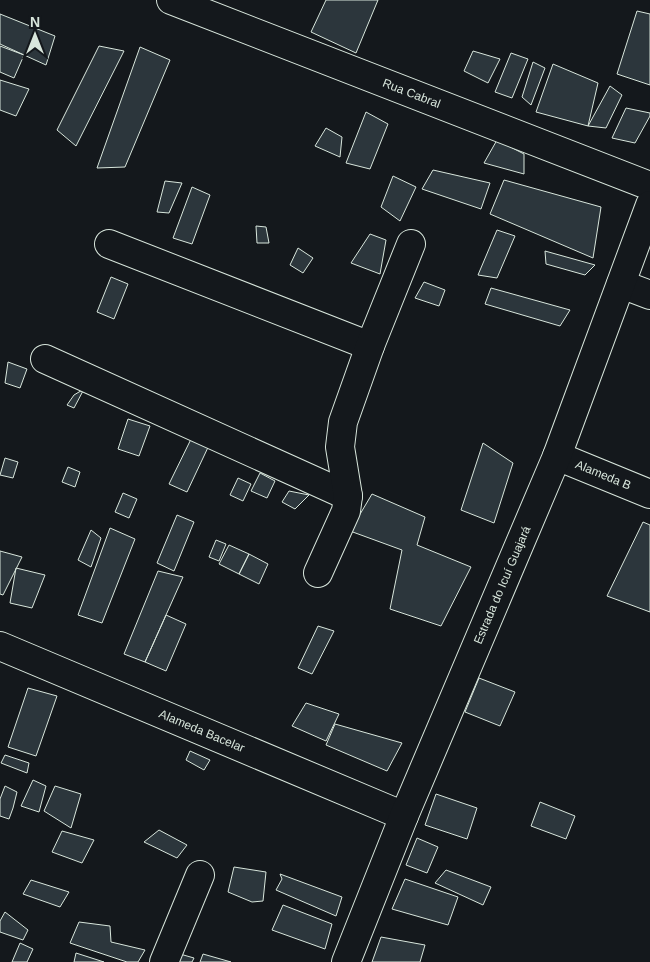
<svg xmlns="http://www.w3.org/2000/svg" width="650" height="962" font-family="Arial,sans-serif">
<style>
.building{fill:#2c363c;stroke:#d8e6dc}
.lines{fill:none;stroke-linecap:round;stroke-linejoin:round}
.minor-casing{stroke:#d8e6dc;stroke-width:30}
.minor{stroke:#14181c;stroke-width:28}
.labels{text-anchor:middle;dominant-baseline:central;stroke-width:4;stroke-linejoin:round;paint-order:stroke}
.street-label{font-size:12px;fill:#d8e6dc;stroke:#14181c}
</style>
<rect width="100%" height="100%" fill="#14181c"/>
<path class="building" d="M326,0H378L356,53L311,32Z
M637,11L650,14V85L617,74Z
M0,14L55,36L46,65L0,44Z
M0,46L24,55L14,78L0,72Z
M99,46L124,51L76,146L57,130Z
M140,47L170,60L125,167L97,168Z
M473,51L500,59L488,83L464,71Z
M511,53L528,59L512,98L495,92Z
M533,62L545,68L531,105L522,97Z
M553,64L598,83L588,126L536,112Z
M0,80L29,89L16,116L0,110Z
M610,86L622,95L606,128L588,126Z
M626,108L650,113V116L635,143L612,138Z
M366,112L388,124L370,169L346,163Z
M326,128L342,137L340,157L315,146Z
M497,140L524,154V174L484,163Z
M433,170L490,183L481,209L422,189Z
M393,176L416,187L400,221L381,207Z
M504,180L601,207L593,258L490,214Z
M165,181L182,183L169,213L157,212Z
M192,187L210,195L192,244L173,238Z
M256,226L266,227L269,243H257Z
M497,230L515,236L497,278L478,275Z
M370,234L386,240L380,274L351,263Z
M298,248L313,258L303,273L290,265Z
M545,251L595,265L585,275L546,264Z
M111,277L128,284L114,319L97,312Z
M424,282L445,290L439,306L415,298Z
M491,288L570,310L560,326L485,304Z
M8,362L27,369L20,388L5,383Z
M84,389L74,408L67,405L74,395Z
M128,419L150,426L139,456L118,449Z
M194,433L211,441L187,492L169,484Z
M483,443L513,463L494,523L461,510Z
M5,458L18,462L13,478L0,475Z
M68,467L80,472L75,487L62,482Z
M260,473L275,481L267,498L251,491Z
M238,478L251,484L243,501L230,495Z
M289,491L309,495L295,509L282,502Z
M123,493L137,499L129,518L115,512Z
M372,494L425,517L417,545L471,567L441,626L390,609L402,550L350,531Z
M177,515L194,522L174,571L157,563Z
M643,522L650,525V612L607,596Z
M110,528L135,539L102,623L78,615Z
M91,530L101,538L91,567L78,560Z
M216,540L226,544L219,561L209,557Z
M229,545L249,554L239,574L219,564Z
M0,551L22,557L3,595L0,594Z
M249,554L268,564L259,584L239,574Z
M16,568L45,575L32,608L10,603Z
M158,571L183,577L145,662L124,654Z
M166,615L186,624L166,671L145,662Z
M318,626L334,631L312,674L298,668Z
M479,678L515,692L500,726L465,712Z
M28,688L57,696L36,756L8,747Z
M306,703L339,714L326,741L292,726Z
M335,724L402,743L387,771L326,745Z
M190,751L210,760L204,770L186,760Z
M5,755L29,763L27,773L1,763Z
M33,780L46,786L39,812L21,806Z
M5,786L17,792L13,808L9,819L0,816V799Z
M55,786L81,794L71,828L44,811Z
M436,794L477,808L467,839L425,825Z
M540,802L575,816L566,839L531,826Z
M159,830L187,845L177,858L144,842Z
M62,831L94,840L82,863L52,852Z
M417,838L438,847L427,873L406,865Z
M234,867L266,872L263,901L252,902L228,892Z
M446,870L491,887L483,905L435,883Z
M280,874L342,897L336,916L276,890L282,879Z
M405,879L458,897L448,925L392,909Z
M31,880L69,892L60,907L23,894Z
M283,905L332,924L325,949L272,930Z
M5,912L28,930L23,940L0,932V921Z
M79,922L110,926L111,942L145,950L138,962H127L70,943Z
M381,937L425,945L420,962H372Z
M20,943L33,949L27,962H12Z
M76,953L104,962H74Z
M180,954L194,958L192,962H177Z
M203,954L231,962H200Z"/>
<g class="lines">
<g class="minor-casing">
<g id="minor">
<path id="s1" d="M171,0L650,186"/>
<path d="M109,244L370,346"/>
<path d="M621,284L650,295"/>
<path d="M45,359L348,496"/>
<path id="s2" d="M557,456L650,494"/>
<path d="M318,573L346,511L348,496L340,447L343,422L370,346L411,244"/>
<path id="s3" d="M0,646L404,816"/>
<path d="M164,962L200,875"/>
<path id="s4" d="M346,962L404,816L557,456L650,205"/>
</g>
</g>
<use href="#minor" class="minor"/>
</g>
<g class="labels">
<g class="street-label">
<text stroke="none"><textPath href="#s1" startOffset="258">Rua Cabral</textPath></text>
<text stroke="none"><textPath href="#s2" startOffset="50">Alameda B</textPath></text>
<text stroke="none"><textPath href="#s4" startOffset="408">Estrada do Icuí Guajará</textPath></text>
<text stroke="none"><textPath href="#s3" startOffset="219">Alameda Bacelar</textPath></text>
</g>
</g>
<g transform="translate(35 35)" stroke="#14181c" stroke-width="4" paint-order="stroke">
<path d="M0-4L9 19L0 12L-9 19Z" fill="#d8e6dc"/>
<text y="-8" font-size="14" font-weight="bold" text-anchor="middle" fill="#d8e6dc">N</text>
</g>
</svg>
